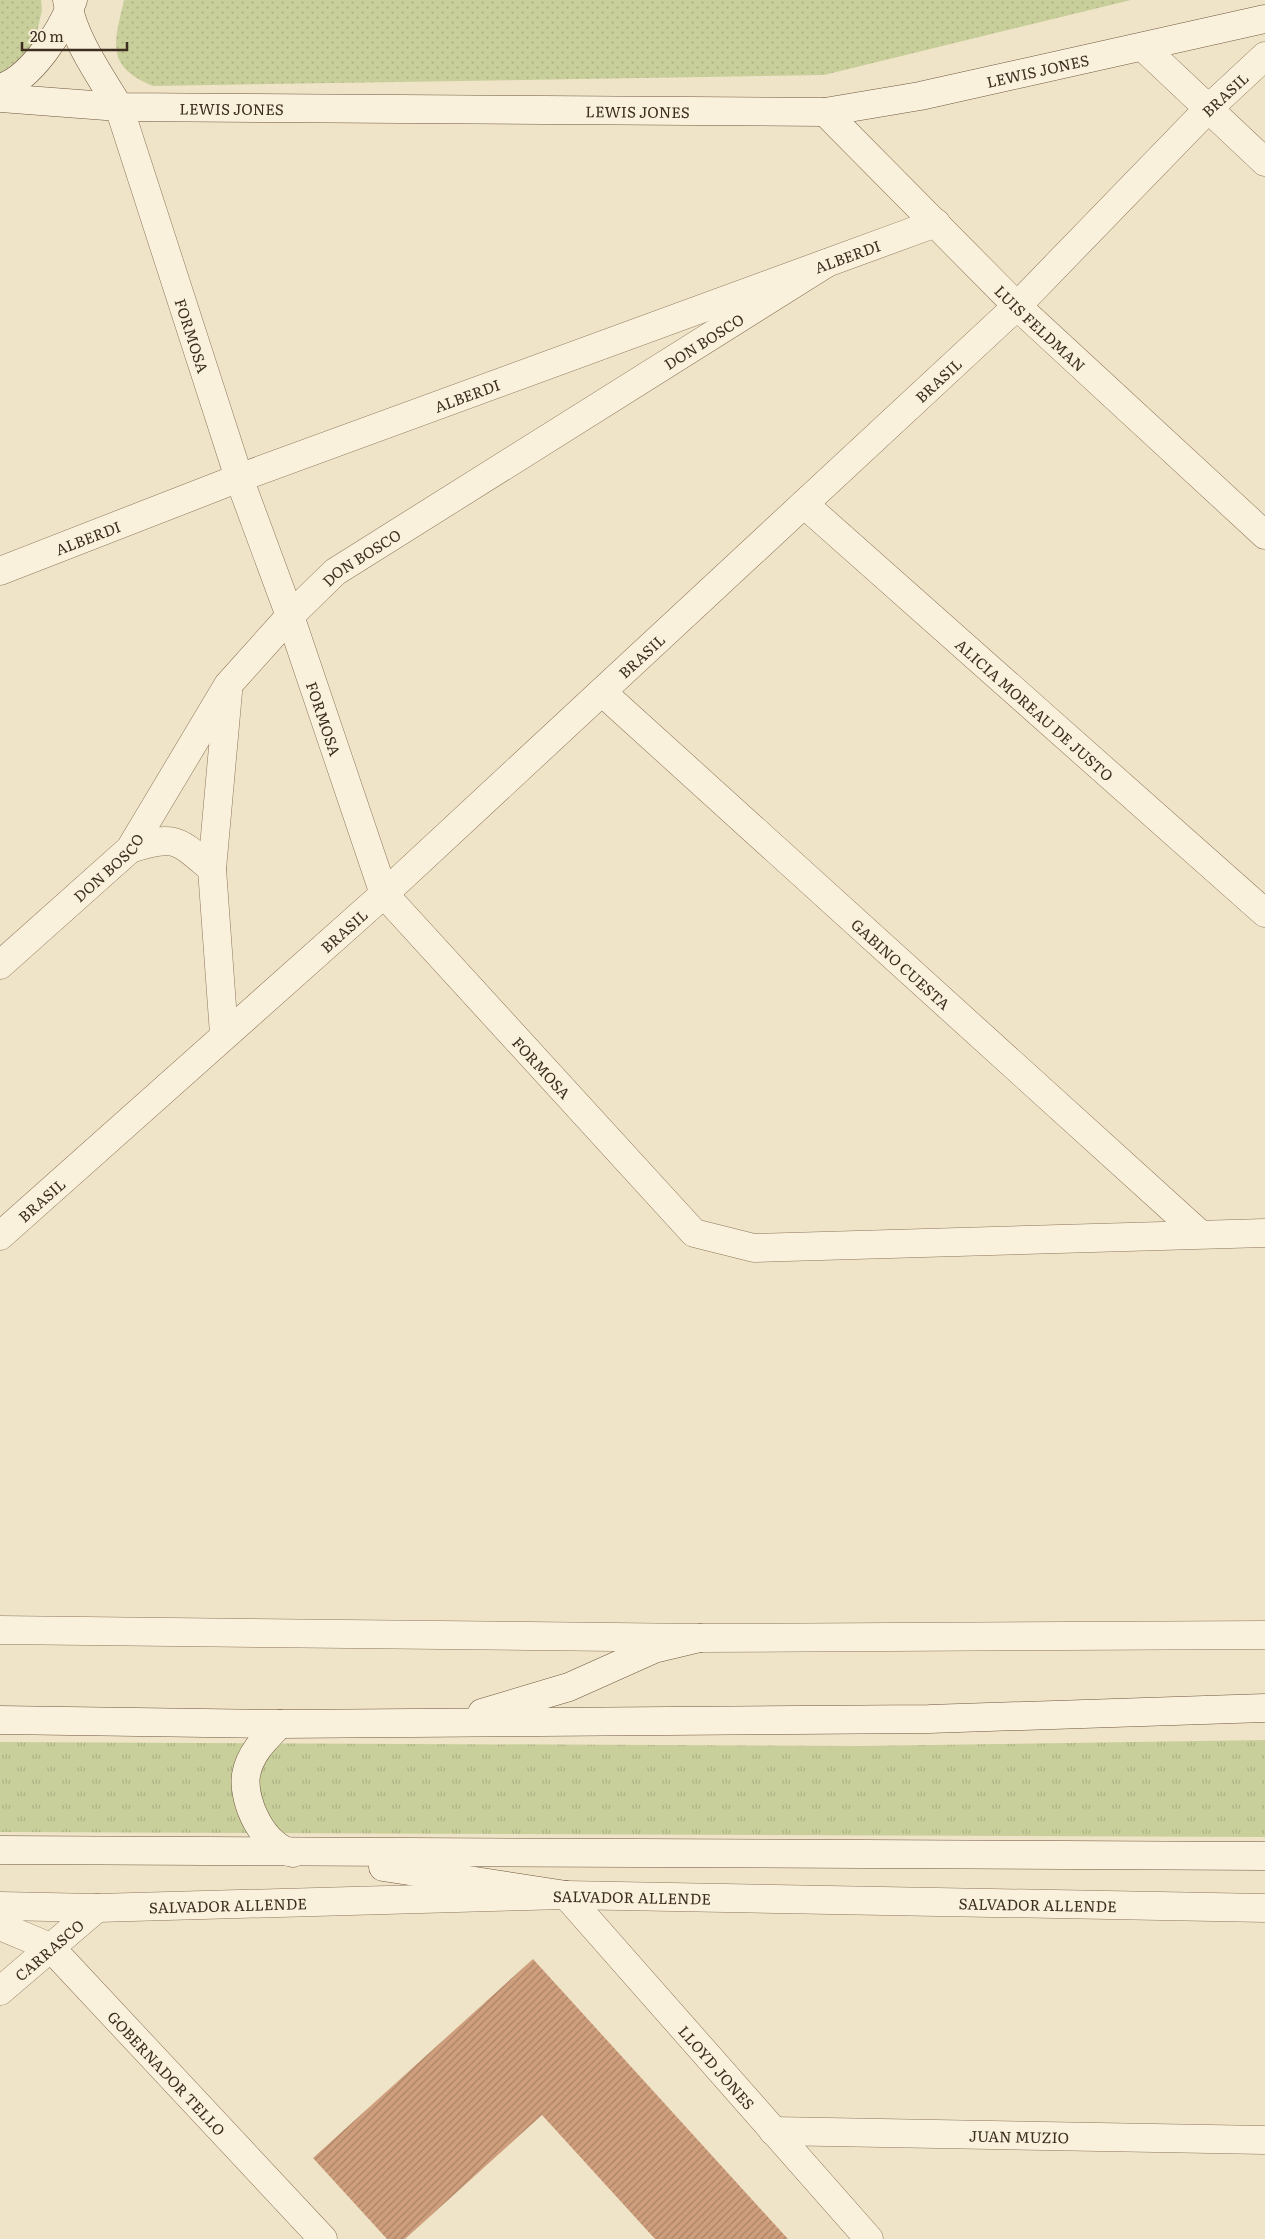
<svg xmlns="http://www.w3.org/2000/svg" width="1265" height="2239" font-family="Literata,serif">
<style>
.grass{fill:url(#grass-dots)}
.park{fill:url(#park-tufts)}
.building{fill:url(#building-hatch)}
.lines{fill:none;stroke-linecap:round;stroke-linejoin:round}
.street-casing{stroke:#8d765c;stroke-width:29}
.secondary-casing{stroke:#6f573f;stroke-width:29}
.street{stroke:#faf1dc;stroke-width:28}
.secondary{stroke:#faf1dc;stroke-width:28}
.labels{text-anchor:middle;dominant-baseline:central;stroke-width:4;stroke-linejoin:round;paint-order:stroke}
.street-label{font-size:15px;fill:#3d2e20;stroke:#f7eed8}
</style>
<defs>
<pattern id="grass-dots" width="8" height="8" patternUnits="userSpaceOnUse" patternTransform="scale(1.25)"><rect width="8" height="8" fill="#c9cf9b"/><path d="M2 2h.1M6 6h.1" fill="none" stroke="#aeb285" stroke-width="1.8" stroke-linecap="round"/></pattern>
<pattern id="park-tufts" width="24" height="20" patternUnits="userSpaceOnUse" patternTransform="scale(1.25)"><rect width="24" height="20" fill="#c9cf9b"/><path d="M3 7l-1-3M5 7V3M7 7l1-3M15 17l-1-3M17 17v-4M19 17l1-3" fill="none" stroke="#aeb285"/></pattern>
<pattern id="building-hatch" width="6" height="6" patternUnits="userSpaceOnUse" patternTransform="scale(1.25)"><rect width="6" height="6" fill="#cf9f7d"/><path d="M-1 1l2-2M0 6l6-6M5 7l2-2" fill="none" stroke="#a98266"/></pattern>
</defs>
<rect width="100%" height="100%" fill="#f0e4c8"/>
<path class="grass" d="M0,0H41L42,10L33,50L0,73Z
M124,0H1131L824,75L153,86C105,66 114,44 124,0Z"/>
<path class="park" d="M1265,1740V1837L0,1832V1742L858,1746Z"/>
<path class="building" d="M533,1959L788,2239H655L542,2115L405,2239H387L313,2158Z"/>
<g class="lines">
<g class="street-casing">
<g id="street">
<path d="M1143,47L1265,162"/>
<path id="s1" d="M119,107L239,478L290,616L384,894L694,1233L754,1248L1265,1233"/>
<path id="s2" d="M825,112L1017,306L1265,535"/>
<path id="s3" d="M804,504L1265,913"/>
<path id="s4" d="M0,571L239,478L936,223"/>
<path id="s5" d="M602,692L1200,1234"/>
<path d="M130,849C175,834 178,840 212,869"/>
<path id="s6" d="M0,965L130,849L228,685L290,616L335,572L827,263"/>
<path d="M224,1034L212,869L228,692"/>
<path id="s7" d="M0,1236L384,894L1017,306L1207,110L1265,56"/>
<path d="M0,1630L700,1638L1265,1635"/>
<path id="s8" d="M566,1895L869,2239"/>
<path id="s9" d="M0,1906L97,1908L566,1895L1265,1908"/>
<path id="s10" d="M0,1926L50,1947L323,2239"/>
<path id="s11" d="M0,1991L97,1908"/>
<path id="s12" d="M773,2131L1265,2140"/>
</g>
</g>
<g class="secondary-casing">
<g id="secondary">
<path d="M67,0C73,38 99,74 119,107"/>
<path d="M0,88C31,79 62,30 73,0"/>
<path id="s13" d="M0,98L119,107L825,112L920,96L1265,19"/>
<path d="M482,1713L569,1687L654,1649L700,1638"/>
<path d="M0,1720L280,1724L929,1719L1265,1708"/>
<path d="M280,1724C265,1739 250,1753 246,1775C242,1802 264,1848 293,1853"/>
<path d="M0,1850L1265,1856"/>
<path d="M383,1867L566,1895"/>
</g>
</g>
<use href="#street" class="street"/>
<use href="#secondary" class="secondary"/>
</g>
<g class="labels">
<g class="street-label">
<text stroke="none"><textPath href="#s13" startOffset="1042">LEWIS JONES</textPath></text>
<text stroke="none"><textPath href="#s7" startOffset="1675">BRASIL</textPath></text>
<text stroke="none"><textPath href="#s13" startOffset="232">LEWIS JONES</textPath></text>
<text stroke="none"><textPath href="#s13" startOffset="638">LEWIS JONES</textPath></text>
<text stroke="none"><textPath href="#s4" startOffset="904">ALBERDI</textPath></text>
<text stroke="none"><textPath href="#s2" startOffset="305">LUIS FELDMAN</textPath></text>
<text stroke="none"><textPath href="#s1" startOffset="240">FORMOSA</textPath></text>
<text stroke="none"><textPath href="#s6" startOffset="956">DON BOSCO</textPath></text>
<text stroke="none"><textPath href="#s7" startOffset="1270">BRASIL</textPath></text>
<text stroke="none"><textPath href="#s4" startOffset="499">ALBERDI</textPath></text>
<text stroke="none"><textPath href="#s4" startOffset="94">ALBERDI</textPath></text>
<text stroke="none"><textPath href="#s6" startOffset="551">DON BOSCO</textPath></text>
<text stroke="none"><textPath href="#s7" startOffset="865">BRASIL</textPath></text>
<text stroke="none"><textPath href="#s3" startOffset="309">ALICIA MOREAU DE JUSTO</textPath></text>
<text stroke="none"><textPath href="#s1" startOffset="645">FORMOSA</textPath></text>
<text stroke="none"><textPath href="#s6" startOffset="146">DON BOSCO</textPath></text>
<text stroke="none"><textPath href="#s7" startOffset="460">BRASIL</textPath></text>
<text stroke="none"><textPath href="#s5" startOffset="404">GABINO CUESTA</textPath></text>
<text stroke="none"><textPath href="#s1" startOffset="1065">FORMOSA</textPath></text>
<text stroke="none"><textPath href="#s7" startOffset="55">BRASIL</textPath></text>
<text stroke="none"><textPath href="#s9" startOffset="632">SALVADOR ALLENDE</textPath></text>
<text stroke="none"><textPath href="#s9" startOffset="228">SALVADOR ALLENDE</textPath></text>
<text stroke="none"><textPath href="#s9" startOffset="1038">SALVADOR ALLENDE</textPath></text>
<text stroke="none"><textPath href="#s11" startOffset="64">CARRASCO</textPath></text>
<text stroke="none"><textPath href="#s8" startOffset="229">LLOYD JONES</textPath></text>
<text stroke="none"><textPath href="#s10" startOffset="226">GOBERNADOR TELLO</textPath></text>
<text stroke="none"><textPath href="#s12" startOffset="246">JUAN MUZIO</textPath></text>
</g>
</g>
<path d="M22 42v8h105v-8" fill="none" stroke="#3d2e20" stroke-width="2.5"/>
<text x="30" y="42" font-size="15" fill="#3d2e20" stroke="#f7eed8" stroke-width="4" paint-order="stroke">20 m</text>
</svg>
